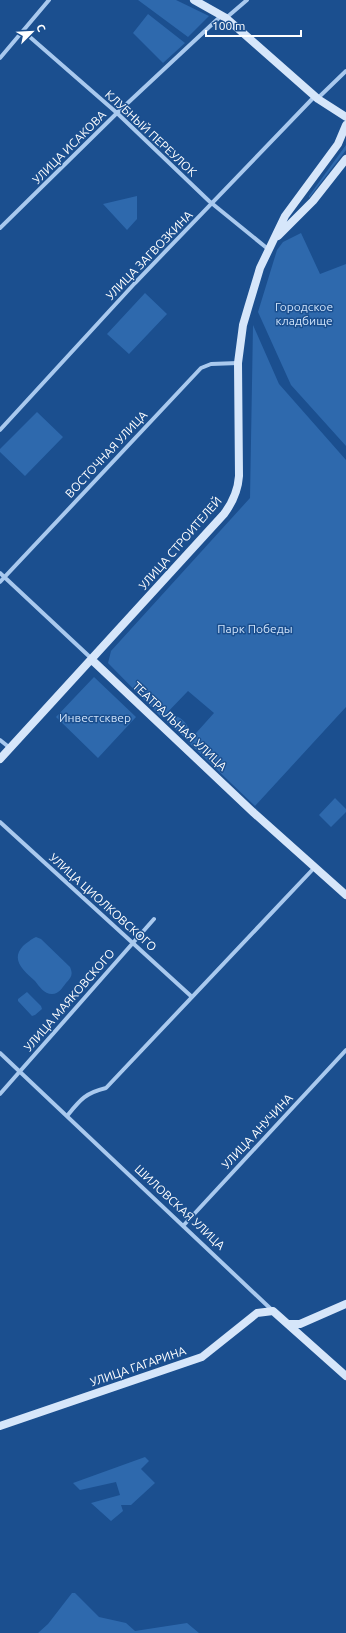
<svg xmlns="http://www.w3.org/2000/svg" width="346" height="1633" font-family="Ubuntu,sans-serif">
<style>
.green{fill:#2e69ad}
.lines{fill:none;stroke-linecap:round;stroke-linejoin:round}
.street{stroke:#a9c9ee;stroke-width:4}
.secondary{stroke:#d6e6fa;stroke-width:8}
.labels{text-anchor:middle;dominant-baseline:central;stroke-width:3;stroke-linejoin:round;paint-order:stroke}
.street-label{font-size:12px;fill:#fff;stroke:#1b4f8f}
.park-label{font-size:12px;fill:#cfe3fa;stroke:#1b4f8f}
</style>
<rect width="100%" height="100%" fill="#1b4f8f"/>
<path class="green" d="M138,0H176L209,16L188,37Z
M148,14L185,43L163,63L133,33Z
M346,145V150L309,198V196Z
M137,196V219L127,230L103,204Z
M301,233L320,274L346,264V446L291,385L258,312L277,250L283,242Z
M145,293L167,314L129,354L107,334Z
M253,325L279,384L346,460V707L255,806L188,742L214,713L188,691L162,718L108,663L111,651L250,498Z
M37,412L63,437L25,476L0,452V449Z
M94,677L136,717L98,758L56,717Z
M172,715C181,717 187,722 189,731L184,737L166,721Z
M335,798L346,809V812L331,827L319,815Z
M36,937L41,939L70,967C73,974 72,977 66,983C62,988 59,994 52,994C44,994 39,986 35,981C24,971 10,960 23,946C28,942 30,940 36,937Z
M27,992L41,1006L42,1009L35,1015L32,1016L18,1001V999Z
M145,1457L149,1461L141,1469L155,1483L131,1505H121L123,1511L111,1521L91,1503L120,1495L116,1482L80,1490L73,1483Z
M72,1593H75L99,1617L126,1623L135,1631L187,1623L199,1633H38L48,1624Z"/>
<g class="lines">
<path class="street" d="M226,18L247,0
M23,31L117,113L209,201L268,249
M0,58L49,0
M318,98L346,71
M0,228L117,113L222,15
M0,430L135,283L315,96
M0,573L92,659
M0,582L201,368L211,364L238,363
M0,740L10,748
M0,822L192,997
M0,1053L273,1311
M0,1094L154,919
M67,1116C80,1100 85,1093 106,1088L315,867
M183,1226L346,1050"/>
<path class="secondary" d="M194,0L226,18L318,99L346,117
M278,236L313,201L346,159
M92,660L254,813L346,895
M0,759L224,514C233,502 238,491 239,476L238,363L243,325L248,308L260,268L285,216L338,144L346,125
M289,1324H300L346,1304
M0,1426L202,1357L257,1313L273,1311L346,1376"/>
</g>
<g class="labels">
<g class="street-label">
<text transform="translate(151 133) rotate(43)">КЛУБНЫЙ ПЕРЕУЛОК</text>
<text transform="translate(69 147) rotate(-45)">УЛИЦА ИСАКОВА</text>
<text transform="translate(149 255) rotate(-46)">УЛИЦА ЗАГВОЗКИНА</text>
<text transform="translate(106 454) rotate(-47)">ВОСТОЧНАЯ УЛИЦА</text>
<text transform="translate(180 543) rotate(-49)">УЛИЦА СТРОИТЕЛЕЙ</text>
<text transform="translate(180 726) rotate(43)">ТЕАТРАЛЬНАЯ УЛИЦА</text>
<text transform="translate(103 902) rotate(42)">УЛИЦА ЦИОЛКОВСКОГО</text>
<text transform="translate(69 1000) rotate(-49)">УЛИЦА МАЯКОВСКОГО</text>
<text transform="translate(257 1131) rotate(-47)">УЛИЦА АНУЧИНА</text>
<text transform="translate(180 1207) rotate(43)">ШИЛОВСКАЯ УЛИЦА</text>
<text transform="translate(138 1366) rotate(-19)">УЛИЦА ГАГАРИНА</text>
</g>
<g class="park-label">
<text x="304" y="306">Городское<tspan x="304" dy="14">кладбище</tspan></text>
<text x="255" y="628">Парк Победы</text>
<text x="95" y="717">Инвестсквер</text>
</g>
</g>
<g transform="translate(32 32) rotate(66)" stroke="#1b4f8f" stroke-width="3" paint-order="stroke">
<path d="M0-3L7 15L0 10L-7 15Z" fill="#ffffff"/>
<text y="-6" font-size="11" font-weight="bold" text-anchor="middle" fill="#ffffff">С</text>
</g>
<path d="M206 30v6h95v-6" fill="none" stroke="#ffffff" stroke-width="2"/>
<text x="212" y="30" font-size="12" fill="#ffffff" stroke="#1b4f8f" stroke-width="3" paint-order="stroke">100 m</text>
</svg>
